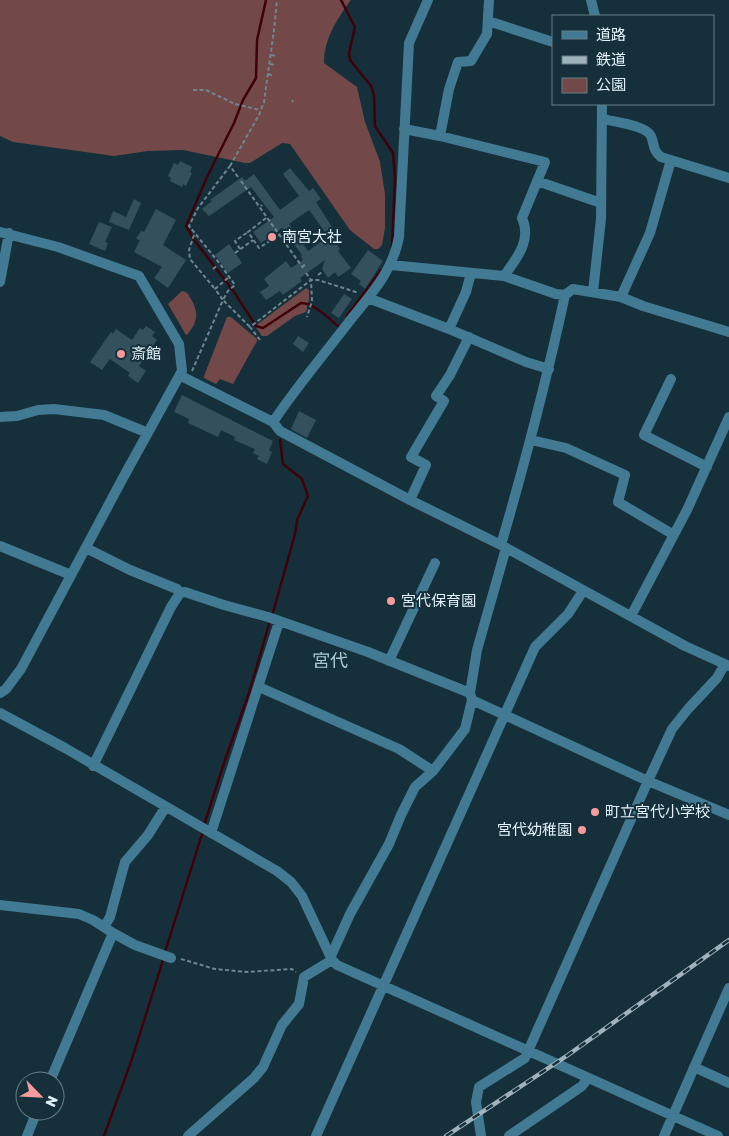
<svg xmlns="http://www.w3.org/2000/svg" width="729" height="1136" font-family="Rubik,'Noto Sans JP',sans-serif">
<style>
.green{fill:#734848}
.lines{fill:none;stroke-linecap:round;stroke-linejoin:round}
.stream{stroke:#3f0009;stroke-width:2.5}
.building{fill:#34505d}
.path{stroke:#6f858f;stroke-width:2;stroke-dasharray:4 2.5;stroke-linecap:butt}
.minor{stroke:#417a92;stroke-width:10}
.rail-casing{stroke:#a0b2bb;stroke-width:4.5}
.rail{stroke:#15303b;stroke-width:2.5;stroke-dasharray:8;stroke-linecap:butt}
.poi-dot{fill:#f59b9c;stroke:#15303b;stroke-width:2}
.labels{text-anchor:middle;dominant-baseline:central;stroke-width:4;stroke-linejoin:round;paint-order:stroke}
.poi-label{font-size:15px;fill:#e3f2fa;stroke:#15303b;text-anchor:start}
.quarter-label{font-size:18px;fill:#aac9d8;stroke:#15303b}
</style>
<rect width="100%" height="100%" fill="#15303b"/>
<path class="green" d="M0,0H351C337,19 324,39 324,63L357,87L365,122L380,162L385,194V228L382,245L378,249H374L350,230L290,144L282,143L250,163H245L183,150L148,151L114,156L13,142L0,136Z
M306,288L309,290V299L306,312L295,316L267,336H262L255,326Z
M182,291C188,292 188,294 191,299C199,314 198,321 187,335H186L168,304Z
M227,317H231L257,339V341L233,384L220,379L216,384L204,378V376Z"/>
<g class="lines">
<path class="stream" d="M266,0L257,40L256,78L243,100L234,123L207,177L186,226L195,241L234,292L256,326L263,328L301,303C315,303 329,319 339,327
M341,0L355,27L349,53L350,60L371,86L374,95L375,126L393,153L395,178L392,247
M347,316L381,270
M272,616L295,534L297,520L308,496L302,479L283,464L280,440
M204,825L225,760L249,693L270,621
M165,952L203,831
M104,1136L132,1059L164,957"/>
</g>
<path class="building" d="M180,161L192,167L190,172L192,173L186,186L183,184L182,187L170,181L171,178L168,176L174,163L178,165Z
M290,168L309,191L313,188L321,199L316,202L332,227L325,232L309,210L289,224L308,251L330,235L340,249L338,251L351,268L338,277L335,272L328,278L322,269L325,260L300,278L302,281L283,295L280,291L277,293L266,300L260,292L269,286L264,279L286,261L291,268L303,260L301,256L302,255L282,228L261,243L253,232L274,217L251,187L209,216L202,209L212,201L210,200L242,177L245,181L254,174L280,210L299,196L283,174Z
M134,199L141,203L129,230L109,222L113,211L126,217Z
M156,209L176,220L163,245L186,260L168,288L154,278L162,267L134,252L140,240L136,239L141,231L144,232Z
M99,222L112,227L105,242L108,243L105,251L89,244Z
M229,244L242,263L228,273L215,255Z
M368,250L383,261L365,289L359,284L361,281L351,274Z
M344,294L352,299L339,318L331,313Z
M146,326L155,332L152,336L157,340L139,366L146,371L138,383L128,376L130,373L110,359L102,370L90,362L111,332L113,334L116,329L132,340L140,328L143,330Z
M298,336L309,343L303,352L293,344Z
M182,395L273,441L269,450L272,452L267,464L257,459L259,456L253,453L255,449L234,440L235,437L221,430L218,437L188,423L189,419L174,412Z
M299,411L316,420L307,438L291,429Z"/>
<g class="lines">
<path class="path" d="M271,55L277,56
M270,64L275,65
M268,74L274,76
M193,90H206L235,104L260,110
M292,102L293,100
M230,166L259,115L264,102L274,30L277,0
M238,177L230,166L198,208L189,226L220,264L235,285L228,291L223,300L250,327
M241,181L303,268
M261,206L262,205
M266,218L248,232L259,248L279,235
M194,235L189,250L190,259L215,289
M288,244L290,243
M240,249L235,241L248,232
M235,253L253,240
M303,266L305,265
M213,269L218,265
M306,273L311,280H318L359,293
M318,275L322,272
M260,340L250,327L311,280L312,301L307,317
M192,371L223,300L215,289L229,277
M181,959L215,969L247,972L292,969L296,972"/>
<path class="minor" d="M591,0L595,16
M488,21L553,42
M603,119C614,122 646,125 651,136C655,146 652,149 661,157L729,178
M404,129L440,136L449,89L458,62L471,61L487,34L489,0
M440,136L545,162L522,218C532,240 517,258 504,276
M537,181L601,203
M0,232L58,247L139,276L179,344L182,371L124,476L21,669L6,689L0,693
M391,265L504,276L556,294L565,295L573,289L621,297L643,306L729,332
M0,282L9,233
M593,292L601,219L602,104
M621,297L650,233L671,160
M368,298L449,329L526,362L549,369
M449,329L466,292L471,273
M181,376L273,422L280,431L410,500L501,545L685,646L729,666
M671,379L644,435L707,467
M0,417L17,416L38,410L54,409L104,415L148,433
M273,422C297,386 326,352 352,318C373,292 393,270 399,237L409,43L428,0
M531,440L566,448L625,475L618,502L674,535
M410,500L426,465L411,457L444,401L436,396L450,375L469,337
M501,545C525,462 547,379 565,295
M0,546L71,575
M86,548L130,570L177,589L180,593
M506,548L477,650L470,693L472,700L648,781L729,815
M631,616L687,510L729,417
M389,661L435,563
M259,687L399,749L433,771
M0,713L65,748L277,871L291,882L302,896L332,960L337,965L718,1136
M93,766L171,607L180,593L185,592L224,605L268,617L368,652L470,693
M211,833L279,622
M0,905L79,914L93,920L113,933L135,945L171,958
M104,927L110,917L125,862L148,835L165,808
M331,956L350,914L389,844L401,815L415,787L433,771L465,729L472,700
M694,1067L729,1083
M50,1081L113,933
M27,1136L37,1111
M188,1136L254,1078L263,1067L282,1025L299,1004L304,977L332,960
M316,1136L535,647L568,614L583,591
M481,1136L476,1102L479,1087L525,1058L648,781L672,729L688,709L717,678L725,664
M509,1136L582,1086L588,1078
M664,1136L729,988"/>
<g class="rail-casing">
<path id="rail" d="M446,1136L568,1055L729,940"/>
</g>
<use href="#rail" class="rail"/>
</g>
<g class="poi-dot">
<circle cx="272" cy="237" r="5"/>
<circle cx="121" cy="354" r="5"/>
<circle cx="391" cy="601" r="5"/>
<circle cx="595" cy="812" r="5"/>
<circle cx="582" cy="830" r="5"/>
</g>
<g class="labels">
<g class="poi-label">
<text x="282" y="237">南宮大社</text>
<text x="131" y="354">斎館</text>
<text x="401" y="601">宮代保育園</text>
<text x="605" y="812">町立宮代小学校</text>
<text x="572" y="830" text-anchor="end">宮代幼稚園</text>
</g>
<g class="quarter-label">
<text x="330" y="661">宮代</text>
</g>
</g>
<rect x="552" y="15" width="162" height="90" fill="#15303b" stroke="#677e87"/>
<rect x="562" y="31" width="25" height="8" fill="#417a92" stroke="#677e87"/>
<text x="596" y="40" font-size="15" fill="#e3f2fa">道路</text>
<rect x="562" y="56" width="25" height="8" fill="#a0b2bb" stroke="#677e87"/>
<text x="596" y="65" font-size="15" fill="#e3f2fa">鉄道</text>
<rect x="562" y="78" width="25" height="15" fill="#734848" stroke="#677e87"/>
<text x="596" y="90" font-size="15" fill="#e3f2fa">公園</text>
<g transform="translate(40 1096) rotate(114)"><circle r="24" fill="#15303b" stroke="#677e87"/>
<path d="M0-4L9 19L0 12L-9 19Z" fill="#f59b9c"/>
<text y="-8" font-size="14" font-weight="bold" text-anchor="middle" fill="#e3f2fa">N</text>
</g>
</svg>
